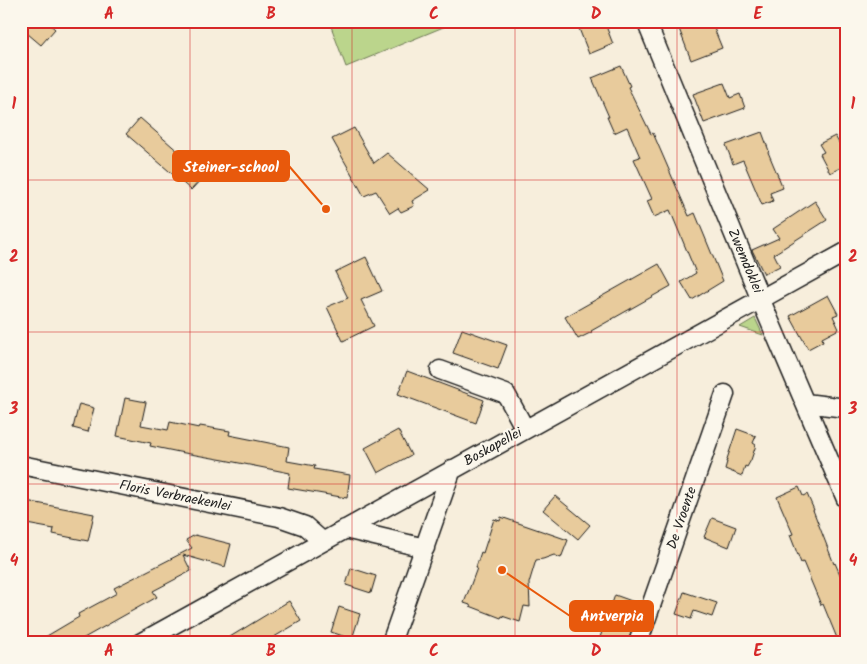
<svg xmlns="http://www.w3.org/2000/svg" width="867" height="664" font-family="Kalam,sans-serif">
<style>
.green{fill:#bbd58c;stroke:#6c7854}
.building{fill:#e8cb9c;stroke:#1c1c1c}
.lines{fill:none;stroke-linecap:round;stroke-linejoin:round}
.street-casing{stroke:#1c1c1c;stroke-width:21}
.street{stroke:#fbf7ec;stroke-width:18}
.grid{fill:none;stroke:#d62828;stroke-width:1;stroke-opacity:0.55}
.labels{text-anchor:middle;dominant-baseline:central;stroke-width:4.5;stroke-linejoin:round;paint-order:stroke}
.street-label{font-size:14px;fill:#1c1c1c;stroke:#fbf7ec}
.leader{fill:none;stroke:#e8590c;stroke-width:2}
.callout-dot{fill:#e8590c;stroke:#fbf7ec;stroke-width:2}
.callout{fill:#e8590c;stroke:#e8590c;stroke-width:2}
.callout-label{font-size:15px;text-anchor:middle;font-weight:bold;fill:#fff}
.neatline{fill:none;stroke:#d62828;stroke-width:2}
.grid-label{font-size:16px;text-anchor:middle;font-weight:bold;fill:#d62828}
</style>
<rect width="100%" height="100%" fill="#f7eedc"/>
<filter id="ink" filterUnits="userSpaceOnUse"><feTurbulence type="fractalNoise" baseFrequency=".02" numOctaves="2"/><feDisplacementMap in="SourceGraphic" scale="10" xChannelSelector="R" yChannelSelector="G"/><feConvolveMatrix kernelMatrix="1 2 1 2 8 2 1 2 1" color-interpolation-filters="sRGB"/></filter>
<g filter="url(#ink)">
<path class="green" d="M329,21H458L346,67Z
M755,318L763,335L740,327Z"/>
<path class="building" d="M21,21H46L55,29L41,45L21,28Z
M576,21H604L613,44L589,54Z
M676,21H711L722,48L691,60Z
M621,66L630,86L628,87L651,134L653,133L689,216L695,213L723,281L692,300L681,282L696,273L670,210L654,217L647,201L652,199L634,159L640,157L627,127L614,133L607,117H609L592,78Z
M724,83L730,98L740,94L745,108L704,123L693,94Z
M140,118L205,175L191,190L126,134Z
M354,128L374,163L387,153L430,190L412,201L414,206L401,212L398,208L390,213L376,191L364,196L332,139Z
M762,132L769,151L768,152L783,188L770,193L773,201L762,205L743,160L733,164L726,145Z
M835,136L839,143L846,139V165L830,173L820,154L824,152L819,144Z
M815,201L827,220L774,254L780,266L764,274L752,250L779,238L773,229Z
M366,257L382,291L361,300L374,326L343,341L327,307L348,298L335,272Z
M659,264L671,286L591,331L592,332L578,339L565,317Z
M828,295L838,314L833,316L839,329L822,338L823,341L808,349L790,316Z
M462,329L507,345L498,369L453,353Z
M407,371L484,400L476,423L398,394Z
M125,398L146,402L141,425L168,430L170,422L199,428L200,426L230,431L229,435L289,447L287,461L315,466L314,469L350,475L347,498L288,488L290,473L224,460L179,452L150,446L151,443L117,436Z
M79,404L94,408L88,432L73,428Z
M737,429L756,436L753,443L756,445L751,460L747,467L745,466L742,476L725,469L727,462H726Z
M398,430L411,455L378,473L365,448Z
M799,487L803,496L807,494L814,510H813L834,564L835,563L846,588V643H839L823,604L821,605L803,562L801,563L790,535L793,534L777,497Z
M555,496L590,525L578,539L543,510Z
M21,500L94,514L88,541L53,534L54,529L21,523Z
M501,517L568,540L561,558L554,555L543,559L536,560L529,583L530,607L524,606L520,622L502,616L501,618L470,606V605L464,603L477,568L476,567L481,552L483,553L494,519L500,521Z
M712,518L736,527L729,547L704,537Z
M195,535L231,544L225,567L183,555L191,571L153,591L157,597L75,643H35L79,617L78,614L117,593L114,588L192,548L186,540Z
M351,568L376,576L371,593L346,585Z
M684,592L717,603L712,617L694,611L691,619L676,614Z
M615,595L640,604L628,643H598Z
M289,601L301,621L264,643H220Z
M339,607L360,614L352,639L331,632Z"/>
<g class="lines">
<g class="street-casing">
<path id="street" d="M646,21L765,310L846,499
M440,370L506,394L525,429
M805,403L846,408
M21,465L279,517L305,526L322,541
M345,529L425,548
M140,643L846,252
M391,643L452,469
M638,643L725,394"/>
</g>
<use href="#street" class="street"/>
</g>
</g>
<path class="grid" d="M190,21V643M352,21V643M515,21V643M677,21V643M21,180H846M21,332H846M21,484H846"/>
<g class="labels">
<g class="street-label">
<text transform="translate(745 261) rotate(67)">Zwemdoklei</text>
<text transform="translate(493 447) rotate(-29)">Boskapellei</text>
<text transform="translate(175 496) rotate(11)">Floris Verbraekenlei</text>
<text transform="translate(682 518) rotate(-71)">De Vroente</text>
</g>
</g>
<path class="leader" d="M326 209L289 166M502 570L570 616"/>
<g class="callout-dot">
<circle cx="326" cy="209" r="5"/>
<circle cx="502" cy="570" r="5"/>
</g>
<g class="callout">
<rect x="173" y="151" width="116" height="30" rx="5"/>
<rect x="570" y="601" width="83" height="30" rx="5"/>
</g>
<g class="callout-label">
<text x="231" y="172">Steiner-school</text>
<text x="612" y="621">Antverpia</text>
</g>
<rect width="867" height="664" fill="none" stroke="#fbf7ec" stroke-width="55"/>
<rect x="28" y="28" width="812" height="608" class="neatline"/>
<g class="grid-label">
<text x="109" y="19">A</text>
<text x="271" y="19">B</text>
<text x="434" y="19">C</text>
<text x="596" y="19">D</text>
<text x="758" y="19">E</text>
<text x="14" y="109">1</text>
<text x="853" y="109">1</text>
<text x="14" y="262">2</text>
<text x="853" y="262">2</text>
<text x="14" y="414">3</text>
<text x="853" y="414">3</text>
<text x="14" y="566">4</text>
<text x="853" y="566">4</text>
<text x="109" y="656">A</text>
<text x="271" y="656">B</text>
<text x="434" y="656">C</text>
<text x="596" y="656">D</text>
<text x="758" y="656">E</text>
</g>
</svg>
